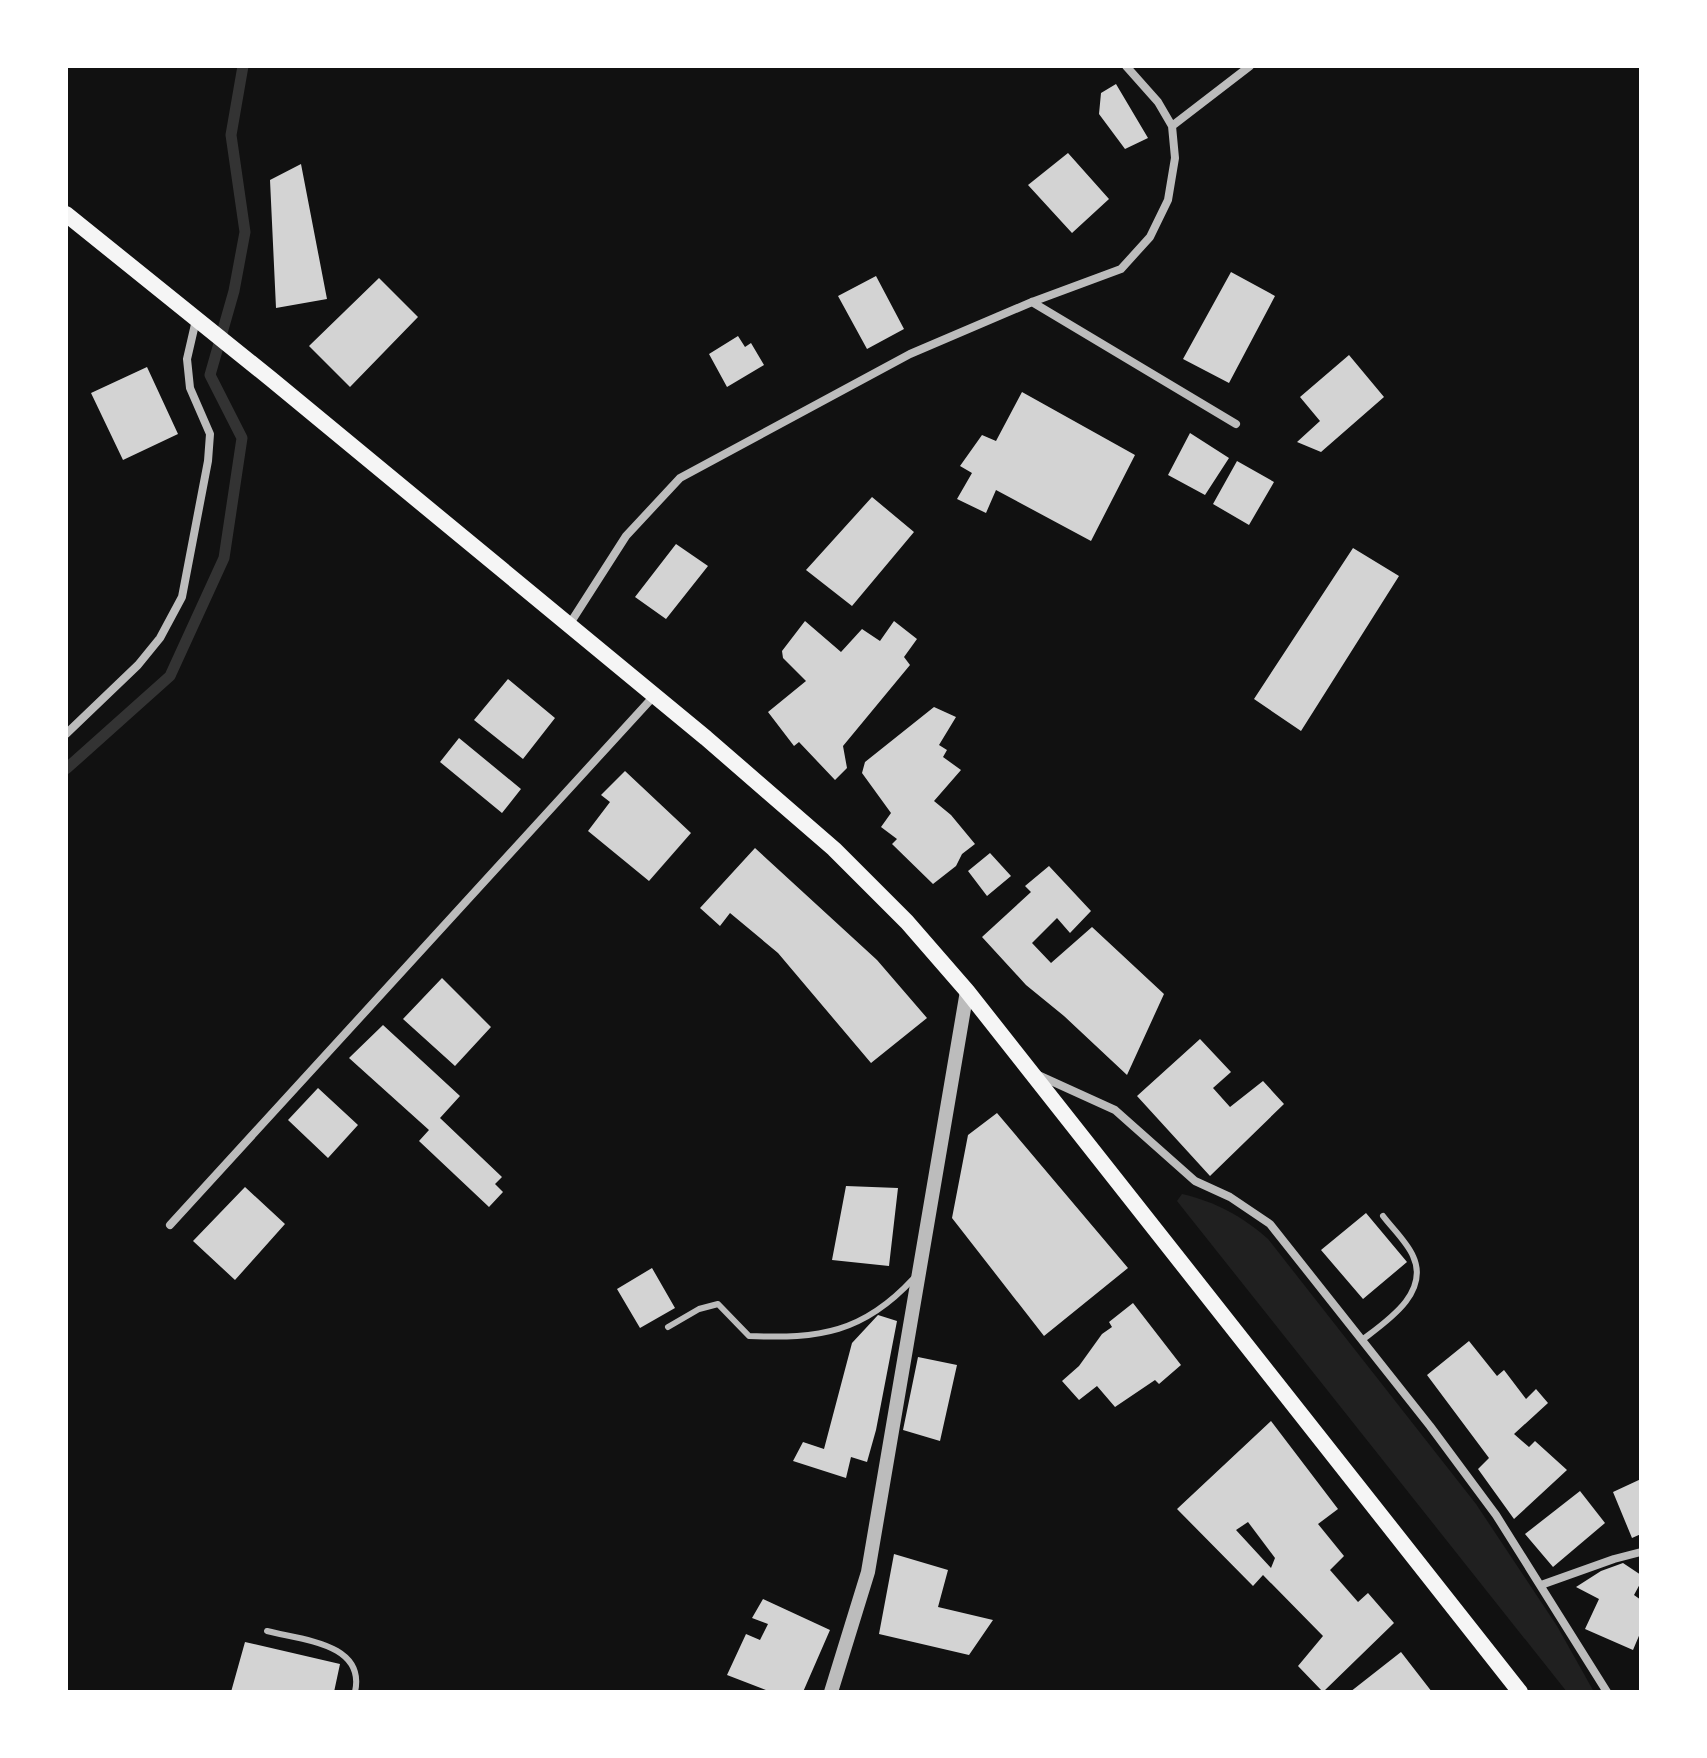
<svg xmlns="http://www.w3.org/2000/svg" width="1707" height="1758" font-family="'Fira Sans Condensed',sans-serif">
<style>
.green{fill:#202020}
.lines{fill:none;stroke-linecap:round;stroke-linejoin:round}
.stream{stroke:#333;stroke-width:11}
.building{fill:#d3d3d3;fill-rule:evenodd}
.service{stroke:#bcbcbc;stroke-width:6}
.minor{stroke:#bcbcbc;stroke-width:8}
.tertiary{stroke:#bcbcbc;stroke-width:14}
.secondary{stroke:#f5f5f5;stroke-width:16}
</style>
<rect width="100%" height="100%" fill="#111"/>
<path class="green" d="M1182,1194C1216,1202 1242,1216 1268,1239L1476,1504L1557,1626L1594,1692H1567L1177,1201Z"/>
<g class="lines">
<path class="stream" d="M66,769L170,676L224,558L242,438L210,375L234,291L245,232L231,135L243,66"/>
</g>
<path class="building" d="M1116,84L1148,138L1125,149L1099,114L1101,93Z
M1068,153L1109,199L1072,233L1028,185Z
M301,164L327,299L276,308L270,180Z
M1231,272L1275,296L1229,383L1183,359Z
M876,276L904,329L867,349L838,296Z
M379,278L418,317L350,387L309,346Z
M738,336L745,347L751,343L764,365L727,387L709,354Z
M1349,355L1384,397L1321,452L1297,442L1320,421L1300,397Z
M147,367L178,434L123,460L91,393Z
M1022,392L1135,455L1091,541L996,490L986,513L957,499L972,473L960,466L982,435L996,441Z
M1190,433L1229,458L1205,495L1168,475Z
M1237,461L1274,482L1249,525L1213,504Z
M872,497L914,532L852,606L806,570Z
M676,544L708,566L666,619L635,597Z
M1353,548L1399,576L1301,731L1254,699Z
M805,621L841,652L862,629L880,641L894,621L917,639L904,657L910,665L843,746L847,768L835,780L799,742L794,746L768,712L806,681L783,658L782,651Z
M508,679L555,718L523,759L474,720Z
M934,707L956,717L939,745L947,750L943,757L961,770L934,801L951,815L975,844L962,854L956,866L933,884L892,844L897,839L881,827L891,813L862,773L865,762Z
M459,738L521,789L502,813L440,762Z
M625,771L691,833L649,881L588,831L610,802L601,795Z
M755,848L877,960L927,1018L871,1063L778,953L730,913L720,926L700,908Z
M990,853L1011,876L987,896L968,871Z
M1049,866L1091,911L1070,933L1057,918L1032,943L1051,963L1092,927L1164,994L1127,1075L1064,1016L1026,985L982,937L1031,892L1025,886Z
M442,978L491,1027L455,1066L403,1019Z
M383,1025L460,1096L440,1118L502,1177L495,1184L503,1192L489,1207L419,1141L429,1130L349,1058Z
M1200,1039L1231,1072L1213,1088L1230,1107L1263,1081L1284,1104L1210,1176L1137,1096Z
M318,1088L358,1125L328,1158L288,1120Z
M997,1113L1128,1268L1044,1336L952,1218L968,1135Z
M846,1186L898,1188L889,1266L832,1260Z
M245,1187L285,1224L235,1280L193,1241Z
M1366,1213L1407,1262L1363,1299L1321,1250Z
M652,1268L675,1308L640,1328L617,1289Z
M1133,1303L1181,1365L1159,1384L1155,1380L1115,1407L1097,1386L1079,1400L1062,1381L1079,1366L1102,1334L1112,1327L1109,1322Z
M878,1315L897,1321L876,1430L867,1462L851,1457L846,1478L793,1461L803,1442L824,1449L852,1343Z
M1469,1341L1497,1376L1504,1370L1526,1399L1536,1389L1548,1403L1514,1434L1529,1447L1535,1441L1567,1470L1514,1519L1478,1469L1489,1458L1427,1375Z
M918,1357L957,1365L940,1441L903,1430Z
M1271,1421L1338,1509L1318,1524L1344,1556L1330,1570L1358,1602L1368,1593L1394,1623L1323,1692L1298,1666L1323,1636L1263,1575L1253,1586L1177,1509ZM1248,1522L1275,1558L1271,1568L1236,1530Z
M1641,1479V1534L1632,1538L1613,1492Z
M1580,1491L1605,1523L1553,1567L1525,1534Z
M894,1554L948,1570L938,1607L993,1620L969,1655L879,1634Z
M1623,1563L1641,1575V1582L1634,1595L1641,1600V1631L1633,1650L1585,1629L1599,1599L1576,1587L1601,1571Z
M763,1599L830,1630L803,1692H771L727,1675L746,1634L760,1640L768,1624L752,1618Z
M245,1642L340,1664L334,1692H231Z
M1401,1652L1432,1692H1350Z"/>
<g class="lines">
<path class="service" d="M668,1327L699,1309L718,1304L749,1336C819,1339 863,1333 913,1279
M1362,1340C1387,1321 1430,1293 1413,1256C1407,1242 1392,1228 1383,1216
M267,1631C301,1640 366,1643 355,1692"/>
<path class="minor" d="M1126,66L1158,102L1172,126
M1032,302L1236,424
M569,625L626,536L680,478L910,354L1032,302L1121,269L1150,237L1168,200L1175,158L1172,126L1250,66
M66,734L138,665L160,638L182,597L208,461L210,434L190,388L187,359L196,320
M1038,1075L1115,1110L1195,1181L1230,1197L1270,1224L1430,1426L1496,1515L1607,1692
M170,1225L654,696
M1541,1585L1614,1559L1641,1552"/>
<path class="tertiary" d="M831,1692L868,1572L967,991"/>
<path class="secondary" d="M66,214L271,379L706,738L834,849L907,922L967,991L1520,1692"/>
</g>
<rect width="1707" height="1758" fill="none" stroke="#ffffff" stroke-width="136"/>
</svg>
